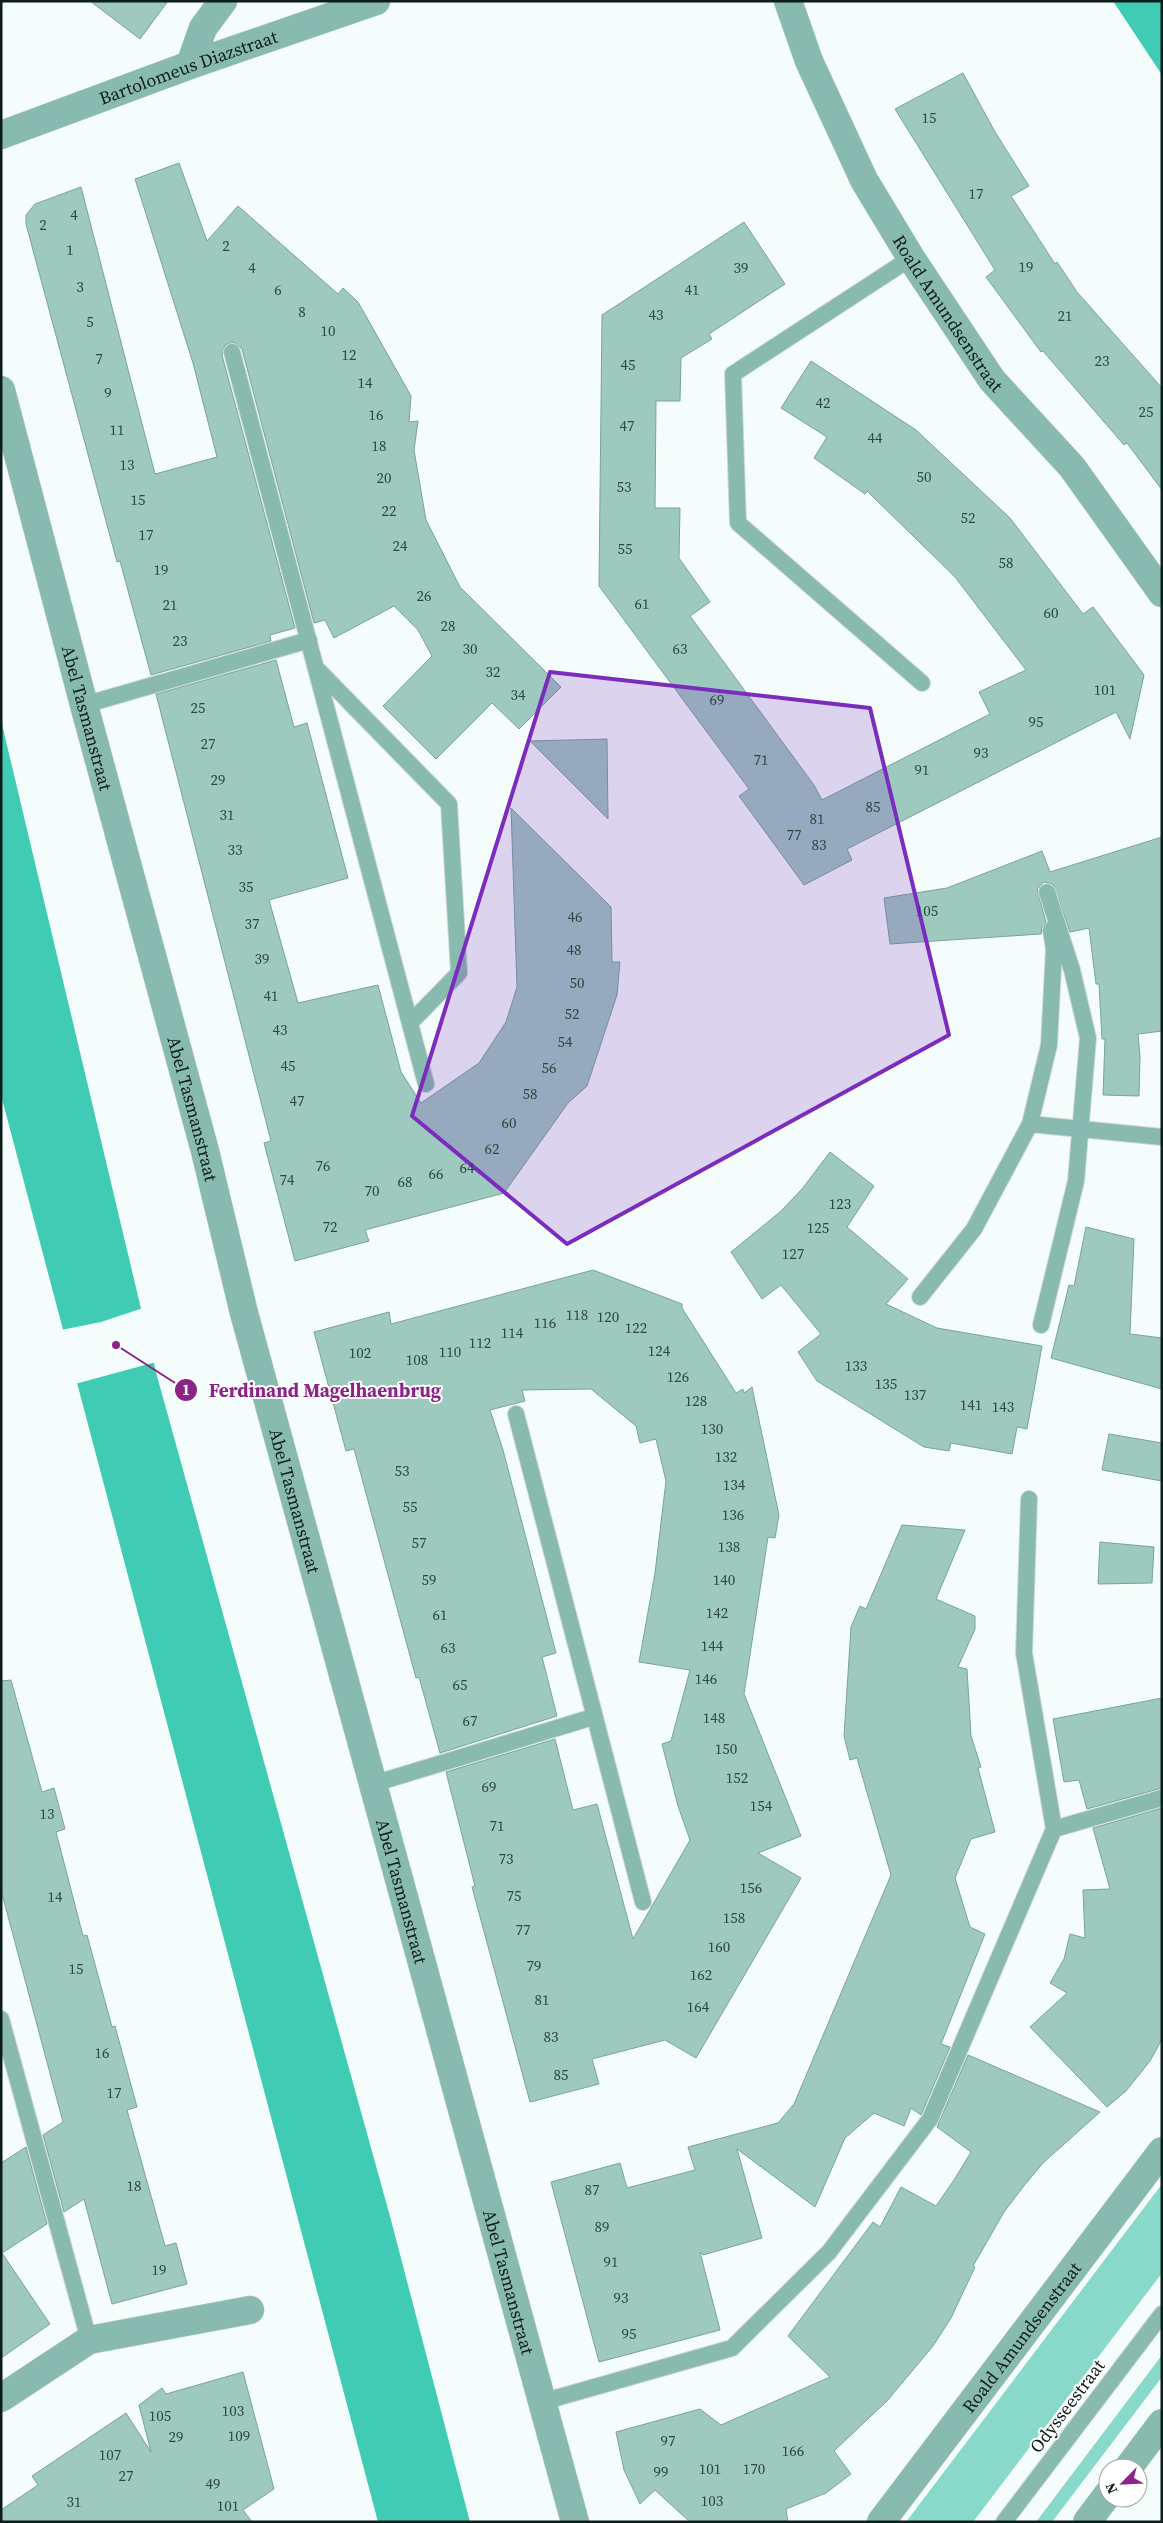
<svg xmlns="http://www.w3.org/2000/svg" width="1163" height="2523" font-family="'Source Serif 4',serif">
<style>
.green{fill:#88d9c9}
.water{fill:#40cbb4}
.pier{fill:#f4fdfb}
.building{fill:#9dc9bf;stroke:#79a49b}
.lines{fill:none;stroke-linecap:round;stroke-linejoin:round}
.lane-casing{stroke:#cfd9d7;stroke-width:18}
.street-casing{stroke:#cfd9d7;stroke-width:29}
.lane{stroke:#88baaf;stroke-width:16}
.street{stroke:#88baaf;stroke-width:28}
.marked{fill:#7b2cbf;fill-opacity:0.2;stroke:#7b2cbf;stroke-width:4;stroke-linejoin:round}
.labels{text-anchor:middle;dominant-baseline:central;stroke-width:4;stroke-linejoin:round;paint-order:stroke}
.number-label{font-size:15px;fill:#304843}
.street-label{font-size:18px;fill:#0c1d1a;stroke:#fff}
.leader{fill:none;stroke:#8c2388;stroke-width:2}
.callout-dot{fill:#8c2388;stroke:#fff;stroke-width:2}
.mark-label{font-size:15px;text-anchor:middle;font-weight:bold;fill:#fff}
.callout-label{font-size:19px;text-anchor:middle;font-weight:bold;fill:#8c2388;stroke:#fff;stroke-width:4;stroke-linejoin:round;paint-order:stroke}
</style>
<rect width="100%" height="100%" fill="#f4fdfb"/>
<path class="green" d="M1162,2184V2273L973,2522H906Z
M1162,2355V2377L1052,2522H1036Z"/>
<path class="water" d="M1113,1H1162V75Z
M1,720L157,1376L391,2220L470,2522H378L1,1095Z"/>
<path class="pier" d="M143,1308L156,1362L75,1384L61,1330L101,1322Z"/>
<path class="building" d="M90,1H168L140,39Z
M963,73L995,132L1029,186L1011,196L1055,264L1057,262L1077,292L1162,388V490L1127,443L1124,445L1043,351L1041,352L986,277L995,270L895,109Z
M179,163L207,241L238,206L338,294L343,288L358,302L411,396L409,422L418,421L414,450L426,520L460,587L561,687L519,729L492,703L436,759L383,706L432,656L418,630L394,606L334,638L325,620L314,623L242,349L234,342L225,345L222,355L295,628L270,635L271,641L151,675L120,561L117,562L26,224V215L35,204L81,187L155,474L217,457L193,363L135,179Z
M744,222L785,284L709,334L712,339L681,358L680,401H656L655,508H680L679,558L710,602L690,616L814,785L822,800L990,714L979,692L1026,670L955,577L867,491L865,494L814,458L827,437L781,408L811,361L916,430L1010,518L1083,614L1093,607L1144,675L1130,739L1116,712L847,849L852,860L804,885L739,796L749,789L599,586L602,315Z
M276,660L294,727L307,723L348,878L269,900L298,1003L378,985L401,1072L421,1103L479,1063L506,1022L517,987L511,808L611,907L612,962H620L617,995L587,1086L568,1103L504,1193L365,1230L369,1241L295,1261L264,1143L271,1141L156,694Z
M607,739L608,819L530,741Z
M1162,837V1031L1138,1034L1140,1056L1139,1096L1103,1095L1105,1039H1102L1099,984H1096L1089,928L1070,932L1053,884L1044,882L1037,889L1046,922L1042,927L1041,934L890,944L884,898L947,888L1042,851L1050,872Z
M830,1152L874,1186L847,1227L908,1279L886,1304L937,1328L1042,1346L1027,1429L1017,1427L1012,1454L951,1443L949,1451L924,1447L817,1381L798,1352L821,1334L781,1285L762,1299L731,1252L780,1212L802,1189Z
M1086,1227L1134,1239L1130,1334L1162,1338V1389L1051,1358L1069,1285L1074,1286Z
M593,1270L682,1304V1308L736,1393L743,1389L744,1393L752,1387L779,1515L775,1538L768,1537L744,1694L801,1836L758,1853L801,1878L696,2058L665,2040L592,2059L599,2084L530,2102L472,1887L475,1886L446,1772L555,1739L573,1810L597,1804L633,1939L690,1840L678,1806L662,1744L671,1741L690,1670L639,1662L655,1573L666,1481L656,1439L640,1443L636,1426L591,1389L522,1390L525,1401L490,1410L503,1450L556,1653L542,1657L557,1716L440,1753L419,1677L416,1678L354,1449L346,1451L314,1332L389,1312L391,1324Z
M1109,1434L1162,1443V1481L1102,1470Z
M902,1525L965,1530L936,1599L975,1616V1629L958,1667L967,1669L971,1736L981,1767L978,1768L995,1832L971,1839L955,1878L970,1927L985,1934L941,2044L950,2047L921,2115L911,2108L904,2126L874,2113L845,2138L815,2207L737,2149L762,2238L703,2255L700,2252L720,2330L599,2362L551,2182L620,2163L627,2188L695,2170L688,2147L778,2123L794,2104L891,1875L857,1758L850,1760L844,1736L851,1627L860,1606L866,1609Z
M1100,1542L1154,1547L1152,1583L1098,1584Z
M11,1680L42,1792L54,1788L65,1829L56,1832L83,1936L87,1935L112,2027L115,2026L137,2107L127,2110L165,2246L176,2243L187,2284L112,2304L84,2199L64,2212L43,2135L63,2122L1,1890V1681Z
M1162,1698V1788L1087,1809L1079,1780L1064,1782L1053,1719Z
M1162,1808V2039L1150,2061L1126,2091L1107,2107L1030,2027L1067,1993L1050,1983L1064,1959L1070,1934L1085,1938L1083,1890L1110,1889L1093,1828Z
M968,2055L1100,2112L1043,2163L1023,2187L1004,2212L973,2266L975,2267L951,2318L933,2346L887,2401L834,2451L851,2474L826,2493L786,2509L788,2522H690L655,2490L640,2504L624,2470L616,2432L700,2409L721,2425L830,2377L788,2336L873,2222L880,2227L901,2187L936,2206L954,2180L971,2152L937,2127Z
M26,2147L47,2224L2,2253L50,2324L1,2358V2163Z
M243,2372L274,2489L243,2510L252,2522H1V2510L38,2485L32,2476L126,2413L151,2452L139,2405L162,2388L166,2394Z"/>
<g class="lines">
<g class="lane-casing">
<path id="lane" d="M911,258L733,374L738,523L922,683
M232,352L426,1084
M319,671L449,804L459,973L410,1023
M84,705L309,640
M1030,1124L1162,1137
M920,1297L974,1229L1030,1124L1049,1045L1054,949L1051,930
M1041,1325L1076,1181L1088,1038L1072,970L1047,892
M516,1414L643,1902
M373,1784L593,1717
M1054,1829L1162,1798
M1,2019L89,2340
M542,2402L732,2348L829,2252L930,2119L1054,1829L1024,1653L1029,1499
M1004,2522L1162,2314"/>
</g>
<g class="street-casing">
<g id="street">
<path id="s1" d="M788,1L809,61L864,180L911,258L992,380L1072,467L1162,593"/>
<path d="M190,65L203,28L223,1"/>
<path id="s2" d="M1,135L190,65L376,1"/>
<path id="s3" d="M1,390L84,705L205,1151L244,1313L575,2522"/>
<path d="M1,2398L89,2340L250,2310"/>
<path d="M1128,2468L1162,2423"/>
<path id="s4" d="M881,2522L1162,2151"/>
<path d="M1087,2522L1108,2494"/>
</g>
</g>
<use href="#lane" class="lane"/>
<use href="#street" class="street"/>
</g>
<path class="marked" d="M550,672L870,708L949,1035L567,1244L412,1116Z"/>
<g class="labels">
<g class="number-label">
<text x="929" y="117">15</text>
<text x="976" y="193">17</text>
<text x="74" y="214">4</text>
<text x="43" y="224">2</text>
<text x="226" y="245">2</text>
<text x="70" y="249">1</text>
<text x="1026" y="266">19</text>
<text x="252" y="267">4</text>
<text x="741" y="267">39</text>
<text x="80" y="286">3</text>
<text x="278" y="289">6</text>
<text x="692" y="289">41</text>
<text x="302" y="311">8</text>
<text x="656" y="314">43</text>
<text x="1065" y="315">21</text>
<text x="90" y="321">5</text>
<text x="328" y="330">10</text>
<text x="349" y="354">12</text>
<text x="99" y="358">7</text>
<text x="1102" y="360">23</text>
<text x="628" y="364">45</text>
<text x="365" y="382">14</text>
<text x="108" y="392">9</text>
<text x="823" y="402">42</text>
<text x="1146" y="411">25</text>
<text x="376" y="414">16</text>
<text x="627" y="425">47</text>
<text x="117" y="429">11</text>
<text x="875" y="437">44</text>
<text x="379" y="445">18</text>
<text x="127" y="464">13</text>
<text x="924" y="476">50</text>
<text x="384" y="477">20</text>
<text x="624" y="486">53</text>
<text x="138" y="499">15</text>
<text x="389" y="510">22</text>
<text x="968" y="517">52</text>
<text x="146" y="534">17</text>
<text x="400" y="545">24</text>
<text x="625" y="548">55</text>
<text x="1006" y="562">58</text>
<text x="161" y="569">19</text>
<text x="424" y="595">26</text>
<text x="642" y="603">61</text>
<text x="170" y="604">21</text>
<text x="1051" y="612">60</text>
<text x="448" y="625">28</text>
<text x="180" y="640">23</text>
<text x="470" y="648">30</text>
<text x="680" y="648">63</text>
<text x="493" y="671">32</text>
<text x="1105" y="689">101</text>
<text x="518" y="694">34</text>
<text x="717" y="699">69</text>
<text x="198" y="707">25</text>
<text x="1036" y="721">95</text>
<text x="208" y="743">27</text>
<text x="981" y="752">93</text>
<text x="761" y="759">71</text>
<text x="922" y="769">91</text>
<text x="218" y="779">29</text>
<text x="873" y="806">85</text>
<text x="227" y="814">31</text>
<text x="817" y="818">81</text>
<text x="794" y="834">77</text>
<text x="819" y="844">83</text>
<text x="235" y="849">33</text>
<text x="246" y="886">35</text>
<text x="927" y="910">105</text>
<text x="575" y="916">46</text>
<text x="252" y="923">37</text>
<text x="574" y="949">48</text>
<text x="262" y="958">39</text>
<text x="577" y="982">50</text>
<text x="271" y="995">41</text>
<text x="572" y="1013">52</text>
<text x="280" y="1029">43</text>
<text x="565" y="1041">54</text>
<text x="288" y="1065">45</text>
<text x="549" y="1067">56</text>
<text x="530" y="1093">58</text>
<text x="297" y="1100">47</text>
<text x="509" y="1122">60</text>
<text x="492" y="1148">62</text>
<text x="323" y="1165">76</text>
<text x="467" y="1167">64</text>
<text x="436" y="1173">66</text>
<text x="287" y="1179">74</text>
<text x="405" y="1181">68</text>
<text x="372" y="1190">70</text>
<text x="840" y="1203">123</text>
<text x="330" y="1226">72</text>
<text x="818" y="1227">125</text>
<text x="793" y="1253">127</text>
<text x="577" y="1314">118</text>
<text x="608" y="1316">120</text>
<text x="545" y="1322">116</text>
<text x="636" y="1327">122</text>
<text x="512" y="1332">114</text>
<text x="480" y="1342">112</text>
<text x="659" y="1350">124</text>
<text x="450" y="1351">110</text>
<text x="360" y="1352">102</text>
<text x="417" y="1359">108</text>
<text x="856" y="1365">133</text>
<text x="678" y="1376">126</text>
<text x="886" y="1383">135</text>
<text x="915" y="1394">137</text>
<text x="696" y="1400">128</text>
<text x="971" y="1404">141</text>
<text x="1003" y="1406">143</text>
<text x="712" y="1428">130</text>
<text x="726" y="1456">132</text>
<text x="402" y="1470">53</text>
<text x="734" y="1484">134</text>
<text x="410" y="1506">55</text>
<text x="733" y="1514">136</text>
<text x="419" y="1542">57</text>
<text x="729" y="1546">138</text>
<text x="429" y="1579">59</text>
<text x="724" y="1579">140</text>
<text x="717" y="1612">142</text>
<text x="440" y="1614">61</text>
<text x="712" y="1645">144</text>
<text x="448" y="1647">63</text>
<text x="706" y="1678">146</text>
<text x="460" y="1684">65</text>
<text x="714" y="1717">148</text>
<text x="470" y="1720">67</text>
<text x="726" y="1748">150</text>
<text x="737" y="1777">152</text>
<text x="489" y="1786">69</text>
<text x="761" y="1805">154</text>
<text x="47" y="1813">13</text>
<text x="497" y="1825">71</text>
<text x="506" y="1858">73</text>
<text x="751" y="1887">156</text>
<text x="514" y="1895">75</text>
<text x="55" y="1896">14</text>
<text x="734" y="1917">158</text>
<text x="523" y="1929">77</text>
<text x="719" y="1946">160</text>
<text x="534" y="1965">79</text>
<text x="76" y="1968">15</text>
<text x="701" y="1974">162</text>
<text x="542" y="1999">81</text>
<text x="698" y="2006">164</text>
<text x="551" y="2036">83</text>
<text x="102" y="2052">16</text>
<text x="561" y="2074">85</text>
<text x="114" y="2092">17</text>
<text x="134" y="2185">18</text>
<text x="592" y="2189">87</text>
<text x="602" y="2226">89</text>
<text x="611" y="2261">91</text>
<text x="159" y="2269">19</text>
<text x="621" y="2297">93</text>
<text x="629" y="2333">95</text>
<text x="233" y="2410">103</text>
<text x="160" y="2415">105</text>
<text x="239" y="2435">109</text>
<text x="176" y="2436">29</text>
<text x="668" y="2440">97</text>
<text x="793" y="2450">166</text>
<text x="110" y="2454">107</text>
<text x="710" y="2468">101</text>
<text x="754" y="2468">170</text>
<text x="661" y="2471">99</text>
<text x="126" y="2475">27</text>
<text x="213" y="2483">49</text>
<text x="712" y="2500">103</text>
<text x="74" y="2501">31</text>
<text x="228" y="2505">101</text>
</g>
<g class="street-label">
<text stroke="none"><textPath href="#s2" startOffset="199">Bartolomeus Diazstraat</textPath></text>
<text stroke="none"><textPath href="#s1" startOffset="352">Roald Amundsenstraat</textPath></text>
<text stroke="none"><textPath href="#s3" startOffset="339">Abel Tasmanstraat</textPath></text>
<text stroke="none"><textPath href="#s3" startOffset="744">Abel Tasmanstraat</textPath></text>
<text stroke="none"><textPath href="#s3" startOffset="1149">Abel Tasmanstraat</textPath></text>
<text stroke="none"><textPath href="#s3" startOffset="1554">Abel Tasmanstraat</textPath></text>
<text stroke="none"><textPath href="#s3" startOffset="1959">Abel Tasmanstraat</textPath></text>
<text stroke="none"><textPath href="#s4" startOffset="232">Roald Amundsenstraat</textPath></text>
<text transform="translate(1067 2406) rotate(-53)">Odysseestraat</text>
</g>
</g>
<path class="leader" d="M116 1345L186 1390"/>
<g class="callout-dot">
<circle cx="116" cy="1345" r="5"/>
<circle cx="186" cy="1390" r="12"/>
</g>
<g class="mark-label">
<text x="186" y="1395">1</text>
</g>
<g class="callout-label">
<text x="325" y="1397">Ferdinand Magelhaenbrug</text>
</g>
<rect width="1163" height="2523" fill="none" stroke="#0c1d1a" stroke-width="5"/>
<g transform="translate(1123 2483) rotate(246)"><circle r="24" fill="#ffffff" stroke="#9ea5a3"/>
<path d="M0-4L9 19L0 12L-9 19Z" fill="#8c2388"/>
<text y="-8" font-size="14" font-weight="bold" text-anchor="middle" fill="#0c1d1a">N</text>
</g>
</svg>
